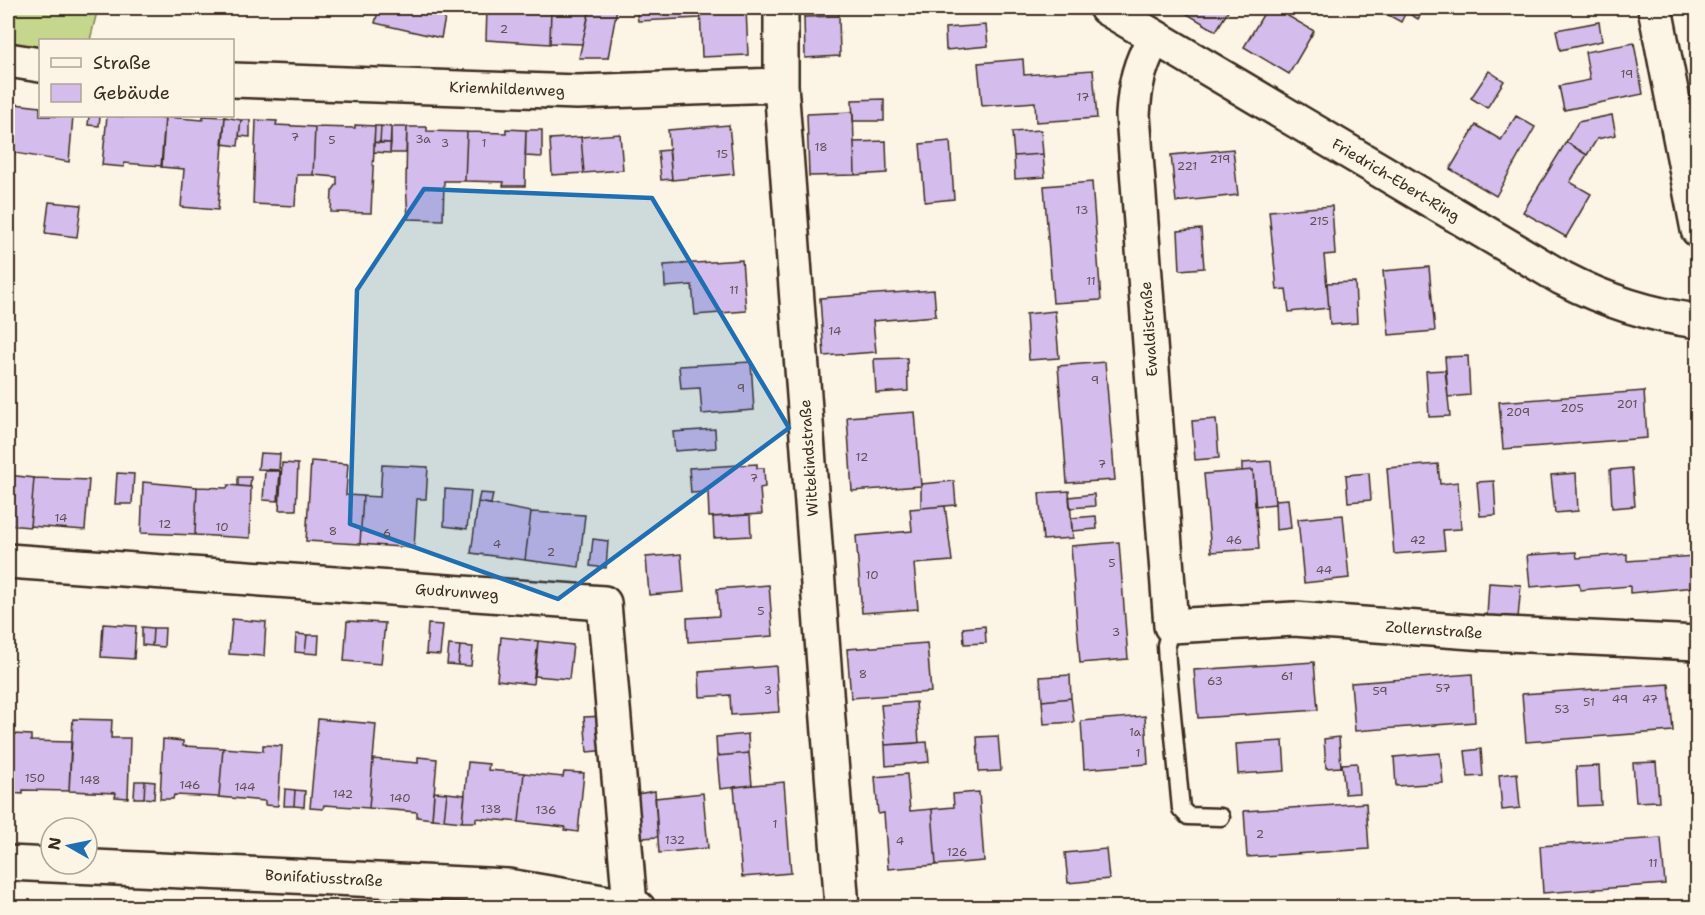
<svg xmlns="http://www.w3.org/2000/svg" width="1705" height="915" font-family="'Shantell Sans',sans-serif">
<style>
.green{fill:#c5d78c;stroke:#808055;stroke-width:1.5}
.building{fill:#d4bcec;stroke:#3b2a1e;stroke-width:1.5}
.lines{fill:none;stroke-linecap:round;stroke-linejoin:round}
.service-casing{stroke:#3b2a1e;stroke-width:21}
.minor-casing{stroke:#3b2a1e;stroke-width:38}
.service{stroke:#fcf5e5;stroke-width:16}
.minor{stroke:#fcf5e5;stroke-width:33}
.marked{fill:#1f6fb2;fill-opacity:0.2;stroke:#1f6fb2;stroke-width:4.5;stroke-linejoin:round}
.labels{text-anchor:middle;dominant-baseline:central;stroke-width:6;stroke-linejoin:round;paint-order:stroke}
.number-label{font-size:12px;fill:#614e52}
.street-label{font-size:15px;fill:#3b2a1e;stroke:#fcf5e5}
</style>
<rect width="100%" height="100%" fill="#fcf5e5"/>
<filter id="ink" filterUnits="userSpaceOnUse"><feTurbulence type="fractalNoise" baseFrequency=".0167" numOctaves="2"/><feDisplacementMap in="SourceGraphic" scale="12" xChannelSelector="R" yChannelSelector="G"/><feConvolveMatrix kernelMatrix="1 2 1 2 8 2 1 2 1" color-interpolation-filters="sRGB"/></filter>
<g filter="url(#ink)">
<path class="green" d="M8,8H98L90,40H40V49L8,44Z"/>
<path class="building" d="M379,8H447L441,38L375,23Z
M487,8H551L550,44L486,40Z
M551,8L590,10L582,44L550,43Z
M590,8H617L608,58H579Z
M636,8H700L701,18L638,21Z
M700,8H746L748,55L702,57Z
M804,8H839V16L804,17Z
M1177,8H1230L1216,31Z
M1267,8H1293L1288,16L1314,31L1289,74L1244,47Z
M1386,8H1425L1418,19L1406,12L1401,22L1383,12Z
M839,16L840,56L805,58L804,17Z
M1599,22L1602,41L1560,50L1556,30Z
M986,25L988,46L946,50L945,28Z
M1634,43L1643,94L1564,110L1559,86L1590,80L1585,52Z
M1023,59L1024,75L1093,70L1097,118L1036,122L1035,102L982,106L978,63Z
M1489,71L1504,81L1487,108L1471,98Z
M884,99V121H853L852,100Z
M8,103L15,104L9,152H8Z
M15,104L40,107V116H73L69,162L9,152Z
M853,112L855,175L809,176L807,114Z
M1612,115L1616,135L1597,139L1587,155L1566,142L1578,122Z
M89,116H100L99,126L88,125Z
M107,116L165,118L162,166L124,163V167L102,165Z
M203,116L225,117L218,210L181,207L184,169L161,167L165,117L203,120Z
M1516,116L1535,127L1496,196L1450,169L1476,125L1501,140Z
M225,117L241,120L238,146L222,144Z
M241,120H250V137L239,136Z
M256,120L277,121L276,125L315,127L313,175H297L295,206L253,204Z
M355,125L375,126L371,213L331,212L332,191L337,184V177L313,175L315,127L355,128Z
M729,125L734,174L672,180L668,130Z
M375,126H381L380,143L374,142Z
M381,126L391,127V143H380Z
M391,127H407L406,153H390Z
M407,127H427V131L467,132L465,181H444L443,220L408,219L406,183Z
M506,129L526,130L525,186H503L504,182L465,181L467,132L506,133Z
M526,130H542V157L525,156Z
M1041,130L1043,154L1014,156L1012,132Z
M620,134L623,170L584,173L581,137Z
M581,137L584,173L552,175L550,139Z
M886,141L887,173L855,175L854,142Z
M950,141L954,199L925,202L920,144Z
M374,142L391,143L390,153L374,152Z
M1566,142L1587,155L1570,182L1591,194L1566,237L1523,212Z
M1233,149L1238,195L1176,202L1171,155Z
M669,150L672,179L661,180L658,151Z
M1043,154L1045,177L1015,179L1014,156Z
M1092,182L1101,300L1053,303L1044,186Z
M49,202L81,205L77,237L45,233Z
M1332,206L1335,254L1324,255L1329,308L1289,312L1286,289L1277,290L1269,211Z
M1201,229L1204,268L1180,270L1178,231Z
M742,260L746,311L695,315L692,285L665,287L664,265Z
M1429,267L1435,331L1389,335L1383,271Z
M1355,282L1357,323L1330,325L1327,283Z
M934,290L936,316L873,321L876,352L824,356L820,298Z
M1055,311L1059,358L1029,360L1026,314Z
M1468,356L1470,395L1448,397L1445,357Z
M907,358L908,391L876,393L874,359Z
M751,362L754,410L702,414L700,388L681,389L679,366Z
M1105,362L1115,480L1067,483L1058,366Z
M1445,370L1450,416L1429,417L1426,371Z
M1644,391L1647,438L1503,449L1499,402Z
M915,412L921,486L852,491L847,417Z
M1216,419L1219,458L1195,460L1192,421Z
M715,429L716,448L675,451L673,432Z
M260,453L280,454L279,470L258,469Z
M311,461L348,464L346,495L363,496L360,544L306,541Z
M1271,461L1275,504L1255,506L1253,470L1242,471V463Z
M282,463L298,464L296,510H279Z
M757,464V468H764L765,487L760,488L762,514L709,517L708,492L691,493L689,468Z
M1438,464L1440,484L1458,482L1461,529L1443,530L1445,550L1394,554L1387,468Z
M382,465L428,467L426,499H417L414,548L360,544L363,496L380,497Z
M1632,468L1635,506L1612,508L1610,470Z
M1253,470L1259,549L1211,552L1204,474Z
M265,471H280L278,501L263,500Z
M117,473L134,474L132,504H115Z
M1369,473L1371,500L1348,502L1346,475Z
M1576,473L1578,511L1555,513L1551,475Z
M8,475L34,478L30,527L8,525Z
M238,477H251L250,487L238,486Z
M34,478L89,480L85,530L30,526Z
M954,481L956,505L921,508V484Z
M1494,481L1496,515L1480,516L1477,482Z
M143,482L197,487L195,535L141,533Z
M228,485L251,487L250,538L195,535L197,487L227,488Z
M445,489L471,491L467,529L444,526Z
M1069,491L1073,538L1043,540L1039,493Z
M480,493L493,494L491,504L478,502Z
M1094,494L1095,506L1070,508L1069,497Z
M1288,499L1291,528L1276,530L1275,500Z
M478,502L531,512L525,560L471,553Z
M945,506L952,561L914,564L918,609L862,613L856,536L912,531L910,509Z
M531,512L585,515L579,567L525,560Z
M750,515L751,536L714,538L713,517Z
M1343,515L1349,578L1304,583L1298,519Z
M1096,516L1097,529L1072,531L1071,518Z
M593,539L608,541L606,568L590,566Z
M1119,542L1128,659L1080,663L1071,546Z
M1576,552L1577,558L1627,554V561L1694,556L1696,587L1630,593V586L1580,590L1579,583L1530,587L1527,555Z
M681,554L684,592L649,595L646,557Z
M1489,583L1521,585L1518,618L1487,616Z
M769,585L773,636L688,642L687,618L719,616L717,589Z
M232,619L266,622L264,656L229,654Z
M347,621L385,623L381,664L344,661Z
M103,624L136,626L134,659L101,657Z
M428,624L443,625L440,655L426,654Z
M985,626L986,643L964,644L963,628Z
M142,627L153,628L152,646L142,645Z
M153,628H165L164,647L152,646Z
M296,634L307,635L305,653L295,652Z
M307,635H319L318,654L305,653Z
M501,637L538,641L533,684L497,680Z
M538,641L573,645L569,679L535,676Z
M927,643L931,692L851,698L847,649Z
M449,645L460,646L458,665L447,664Z
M460,646L473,647L471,666L458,665Z
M1314,662L1318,710L1198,718L1194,670Z
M776,666L779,712L731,715L730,695L700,697L699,672Z
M1472,674L1475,722L1355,731L1351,683Z
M1070,675L1071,698L1042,701L1040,677Z
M1669,684L1673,731L1526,742L1522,694Z
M1071,698L1074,722L1044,724L1042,701Z
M916,702L919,743L885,745L881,705Z
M605,716L608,750L587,752L584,717Z
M1145,716L1148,764L1084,769L1081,721Z
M73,719L112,720L111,738H130L128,798L115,797L116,793L69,791Z
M318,719L376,724L369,808L324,805L323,809L310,808Z
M13,734L31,735V741L71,742L69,791L23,790V794L10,793Z
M748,734L749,753L717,756L716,737Z
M998,736L1001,771L979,772L977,737Z
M1339,737L1341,767L1326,768L1324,739Z
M163,739L183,741V746L223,748L219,797L174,795L173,799H160Z
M1283,741L1285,771L1238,774L1236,744Z
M927,742L929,762L886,766L885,745Z
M263,745L282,746L278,806L265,805V801L219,797L223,748L263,751Z
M1481,749L1483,776L1468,777L1465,751Z
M749,753L752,785L720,789L717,756Z
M1440,753L1443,783L1396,786L1394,757Z
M418,757L437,759L432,819L417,817V812L369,808L373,759L418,763Z
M468,762L489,764L488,770L524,773L519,822L476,818V822H462Z
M1656,762L1659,801L1636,802L1633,763Z
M1357,763L1359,793L1345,794L1342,764Z
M1599,766L1601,805L1578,806L1576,767Z
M564,772L584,773L578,832L564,830L565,827L519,822L524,773L563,777Z
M1517,773L1520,808L1502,810L1499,775Z
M907,774L910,811L932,809L936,865L888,869L884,813L878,814L875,777Z
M135,781H145L144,798H134Z
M145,781L155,782L154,799L144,798Z
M784,782L791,873L742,877L734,787Z
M285,789L295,790L294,806H284Z
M295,790L305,791L304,807L294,806Z
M655,791L658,837L641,838L637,794Z
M434,792L447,793L444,820L432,819Z
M979,792L984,861L936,865L932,809L954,807L953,794Z
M447,793L465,795L462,822L444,820Z
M703,793L708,848L659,853L655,798Z
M1366,803L1369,849L1247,857L1244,811Z
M1661,838L1665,884L1543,893L1540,846Z
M1106,849L1109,879L1068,883L1065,853Z"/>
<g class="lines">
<g class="service-casing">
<path id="service" d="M1171,626L1166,645L1167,662L1181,809L1188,816L1221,817"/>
</g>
<g class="minor-casing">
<path id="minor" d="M781,8V85L842,908
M1106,8L1562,278C1606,301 1648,315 1698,321
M1655,8L1698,230
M1155,37C1139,65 1135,83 1133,115L1171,626L1294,619L1486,633L1698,643
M8,60L40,65
M232,80L577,92L781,85
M8,561L604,603L630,905
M8,863L508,886L638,908"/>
</g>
<use href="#service" class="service"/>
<use href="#minor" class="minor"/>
</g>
</g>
<path class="marked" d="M424,189L652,198L789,428L558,599L350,524L357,290Z"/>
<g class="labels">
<g class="number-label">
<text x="504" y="29">2</text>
<text x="1627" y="74">19</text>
<text x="1083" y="97">17</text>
<text x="295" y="137">7</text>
<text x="423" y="139">3a</text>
<text x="332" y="140">5</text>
<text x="445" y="143">3</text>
<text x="484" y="143">1</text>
<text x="821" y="147">18</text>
<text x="722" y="154">15</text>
<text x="1220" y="159">219</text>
<text x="1187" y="166">221</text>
<text x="1082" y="210">13</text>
<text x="1319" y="221">215</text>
<text x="1091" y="281">11</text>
<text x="734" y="290">11</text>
<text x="835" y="331">14</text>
<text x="1095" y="380">9</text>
<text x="741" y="388">9</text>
<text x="1627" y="404">201</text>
<text x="1572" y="408">205</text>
<text x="1518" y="412">209</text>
<text x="862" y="457">12</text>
<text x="1102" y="464">7</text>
<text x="754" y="478">7</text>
<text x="61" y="518">14</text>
<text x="165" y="524">12</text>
<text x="222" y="527">10</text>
<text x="333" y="531">8</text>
<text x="387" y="533">6</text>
<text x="1234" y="540">46</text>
<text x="1418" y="540">42</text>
<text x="497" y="544">4</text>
<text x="551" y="552">2</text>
<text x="1112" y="563">5</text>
<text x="1324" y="570">44</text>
<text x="872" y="575">10</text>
<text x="761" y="611">5</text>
<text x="1116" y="632">3</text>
<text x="863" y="674">8</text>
<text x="1287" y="676">61</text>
<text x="1215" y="681">63</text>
<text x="1443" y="688">57</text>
<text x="768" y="690">3</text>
<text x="1380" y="691">59</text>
<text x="1620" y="699">49</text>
<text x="1650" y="699">47</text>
<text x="1589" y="702">51</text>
<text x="1562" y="709">53</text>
<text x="1135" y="732">1a</text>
<text x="1138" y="753">1</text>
<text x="35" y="778">150</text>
<text x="90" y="780">148</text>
<text x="190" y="785">146</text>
<text x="245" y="787">144</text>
<text x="343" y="794">142</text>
<text x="400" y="798">140</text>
<text x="491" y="809">138</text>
<text x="546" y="810">136</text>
<text x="775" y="824">1</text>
<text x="1260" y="834">2</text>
<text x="675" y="840">132</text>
<text x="900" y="841">4</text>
<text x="957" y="852">126</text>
<text x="1653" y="863">11</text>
</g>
<g class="street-label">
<text transform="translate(507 89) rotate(2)">Kriemhildenweg</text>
<text transform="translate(1396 180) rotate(31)">Friedrich-Ebert-Ring</text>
<text transform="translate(1149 329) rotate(-94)">Ewaldistraße</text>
<text transform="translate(809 458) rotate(-94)">Wittekindstraße</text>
<text transform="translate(457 592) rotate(4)">Gudrunweg</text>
<text transform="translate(1434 630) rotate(4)">Zollernstraße</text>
<text transform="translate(324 878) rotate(3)">Bonifatiusstraße</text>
</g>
</g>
<rect width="1705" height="915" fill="none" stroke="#fcf5e5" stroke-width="30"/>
<rect x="15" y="15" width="1675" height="885" fill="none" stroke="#3b2a1e" stroke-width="2" filter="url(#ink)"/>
<rect x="39" y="39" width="195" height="78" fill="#fcf5e5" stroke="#afa495" stroke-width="1.5"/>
<rect x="51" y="58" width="30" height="9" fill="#fcf5e5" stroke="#afa495" stroke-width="1.5"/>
<text x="93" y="69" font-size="18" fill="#3b2a1e">Straße</text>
<rect x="51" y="84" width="30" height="18" fill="#d4bcec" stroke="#afa495" stroke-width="1.5"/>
<text x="93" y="99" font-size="18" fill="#3b2a1e">Gebäude</text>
<g transform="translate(69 846) rotate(279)"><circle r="28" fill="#fcf5e5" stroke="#afa495" stroke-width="1.5"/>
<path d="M0-4.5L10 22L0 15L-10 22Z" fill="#1f6fb2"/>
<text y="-9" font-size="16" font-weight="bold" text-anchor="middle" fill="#3b2a1e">N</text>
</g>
</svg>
